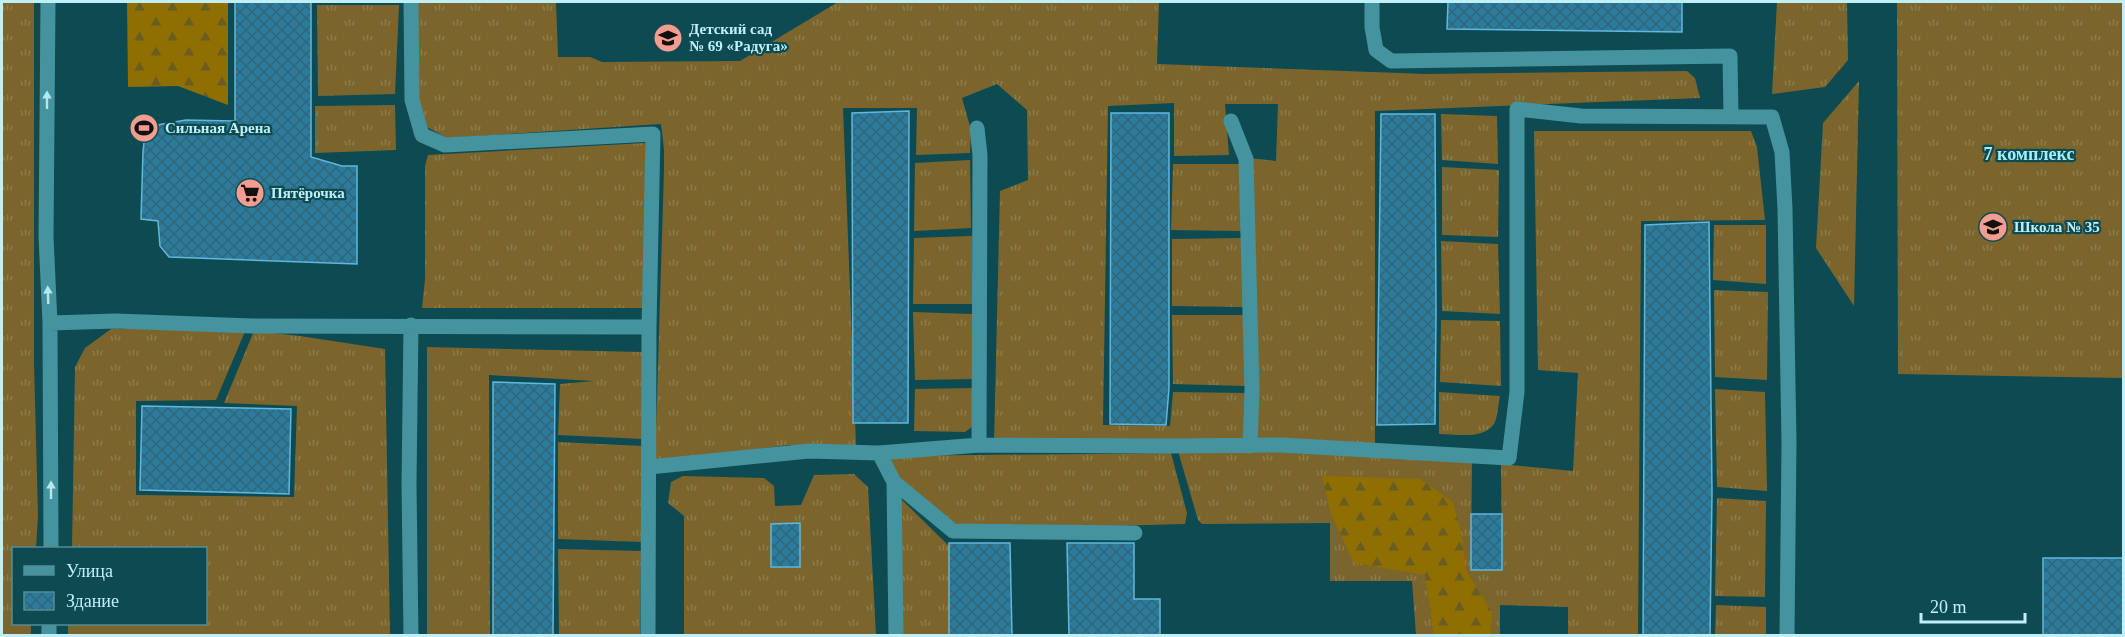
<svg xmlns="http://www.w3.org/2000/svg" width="2125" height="637" font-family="Georgia,serif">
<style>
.grass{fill:url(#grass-tufts)}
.forest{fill:url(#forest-firs)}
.building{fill:url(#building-cross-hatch);stroke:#61b7dd;stroke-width:1.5}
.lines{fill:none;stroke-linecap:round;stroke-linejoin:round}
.minor{stroke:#45939e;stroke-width:15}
.oneway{fill:#b4e7ee}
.labels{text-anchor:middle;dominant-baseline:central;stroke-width:4.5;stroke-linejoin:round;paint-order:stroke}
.poi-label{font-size:15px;font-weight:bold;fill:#c0f0f7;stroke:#0d4a52;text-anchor:start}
.quarter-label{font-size:18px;font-weight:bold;fill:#a0f0fc;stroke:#0d4a52}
</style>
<defs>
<pattern id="grass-tufts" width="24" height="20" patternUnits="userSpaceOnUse" patternTransform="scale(1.5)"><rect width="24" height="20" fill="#7b652c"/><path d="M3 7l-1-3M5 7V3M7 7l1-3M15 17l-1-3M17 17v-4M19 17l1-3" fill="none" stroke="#8c7b4b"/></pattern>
<pattern id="forest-firs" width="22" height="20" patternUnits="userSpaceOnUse" patternTransform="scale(1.5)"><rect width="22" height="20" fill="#8f6f01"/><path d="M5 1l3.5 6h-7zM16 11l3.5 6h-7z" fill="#695d22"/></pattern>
<pattern id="building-cross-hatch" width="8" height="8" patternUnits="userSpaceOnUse" patternTransform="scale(1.5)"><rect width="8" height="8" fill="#2b7c9c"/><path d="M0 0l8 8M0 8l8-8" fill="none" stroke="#326577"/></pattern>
</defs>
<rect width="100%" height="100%" fill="#0d4a52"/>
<path class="grass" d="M2,2H34V362L38,516L36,548H14V624H31V636L2,635Z
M416,2H556L558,57H590L602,62L740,61L838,2H1159L1157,64L1426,74L1687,71L1695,78L1700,98L1375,111V445L1255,442L1249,158L1276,161L1278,104H1225L1229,155L1174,156V103L1108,106L1103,425L1170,426L1173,392L1247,393V443L994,442L1000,191L1028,180L1027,110L997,84L962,98L971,130L970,153L916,155L917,108H843L856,445L816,447L788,445L655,463L664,171V149L661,124L447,138L425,126L418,98Z
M1777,2H1847L1848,60L1825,87L1772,94Z
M1897,2H2123V378L1898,374Z
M317,5H399L395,94L318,96Z
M1859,81L1854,306L1816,248L1823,123Z
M395,105L396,150L315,153V106Z
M1441,114L1497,116L1498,164L1442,160Z
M1534,131H1751L1757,147L1765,220L1641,221L1638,635H1568V607L1500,605V635H1416L1412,581H1330V523L1202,524L1198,520L1178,451L1296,452L1472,460L1471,570H1502L1501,464L1573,471L1578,373L1538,370Z
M645,143L647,185L642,308H422L425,279V166L428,155Z
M970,160L971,228L914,231L915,163Z
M1173,164H1239L1241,231L1171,230Z
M1442,167L1499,170L1498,237L1442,235Z
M1714,225H1766V284L1713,280Z
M972,236V304H913L914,238Z
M1242,238L1244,307L1172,306V239Z
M1441,241L1498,244L1500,314L1442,311Z
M1714,290L1768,292L1767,380L1715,377Z
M913,312L972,314L973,379L915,380Z
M1172,315H1245L1246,386L1173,384Z
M1441,320L1500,321L1501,386L1440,382Z
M111,329H246L216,400L136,401V495L294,497L297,406L224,403L254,331L300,336L385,349L390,635L68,636V624H206V548H72L75,367L85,348Z
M427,347L642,352L643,439L558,435L560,384L594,381L489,375L490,635L427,636Z
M975,388L972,427L965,432L914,431L915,389Z
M1715,389L1765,392L1767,491L1717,487Z
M1439,392L1500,396C1498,404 1498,417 1494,424C1483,440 1456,434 1439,434Z
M558,442L643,446V542L558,539Z
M1171,453L1187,513L1185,524L964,530L897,479L886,456Z
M854,474L868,487L876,635H684V516L668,503L671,482L683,476L764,478L774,486L775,506L801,505L814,475Z
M899,497L949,546V635H901Z
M1717,498L1766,501L1765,597L1715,596Z
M558,549L641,551L640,635H559Z
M1716,605L1766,607V635H1715Z"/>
<path class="forest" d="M127,2H228V105L178,86L128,87Z
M1322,476L1420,479L1453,502L1461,532L1466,571L1492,612L1490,635H1434L1425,575L1354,563L1331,514Z"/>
<path class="building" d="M235,2H311V157L342,166H357V264L169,257L160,246L158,221L141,219L143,151L146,127L186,120L235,121Z
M1448,2H1682V32L1447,29Z
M909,111L908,423H853L852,113Z
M1111,113H1169V388L1166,425L1110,424Z
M1381,114H1435L1436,315L1435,424L1377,425Z
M1709,222L1712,493L1710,636H1643L1645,225Z
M493,382L555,384L553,636H493Z
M142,406L291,409L289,494L140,490Z
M1471,514H1502V570H1471Z
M800,523V567H771V524Z
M949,543H1010L1012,636H949Z
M1067,543H1134V599H1160V636H1069Z
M2043,558H2124V636H2043Z"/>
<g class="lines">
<path class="minor" d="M48,2L46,237L50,323L51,548
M411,2L412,100L422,135L445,145L653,134L649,327L648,636
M1372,2V27L1376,50L1391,61L1730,56L1731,116
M1231,121L1246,159L1252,390L1250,446
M977,128L980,155L979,445
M50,323L116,321L252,326L649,327
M879,453L894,482L953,531L1135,533
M649,467L809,451L879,453L979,445L1173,446L1281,445L1509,458L1517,392V109L1581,116L1772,117L1782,152L1785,209L1789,442L1787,636
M894,482L896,636
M49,636V624
M411,636L409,483L411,325"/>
</g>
<defs><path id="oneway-solid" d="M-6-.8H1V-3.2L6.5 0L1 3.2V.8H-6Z" transform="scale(1.5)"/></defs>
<g class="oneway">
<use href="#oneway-solid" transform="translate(47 100) rotate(-90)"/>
<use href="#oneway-solid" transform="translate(48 295) rotate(-92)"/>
<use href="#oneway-solid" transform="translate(51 490) rotate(-90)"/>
</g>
<defs>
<g id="school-disc" transform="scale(1.5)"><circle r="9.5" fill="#f59c90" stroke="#0d4a52"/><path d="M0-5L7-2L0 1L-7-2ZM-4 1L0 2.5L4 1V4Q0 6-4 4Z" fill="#111"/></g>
<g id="stadium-disc" transform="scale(1.5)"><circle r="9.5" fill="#f59c90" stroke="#0d4a52"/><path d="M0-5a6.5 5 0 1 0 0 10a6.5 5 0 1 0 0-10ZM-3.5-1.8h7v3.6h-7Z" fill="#111"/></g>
<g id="supermarket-disc" transform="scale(1.5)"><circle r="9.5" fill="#f59c90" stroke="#0d4a52"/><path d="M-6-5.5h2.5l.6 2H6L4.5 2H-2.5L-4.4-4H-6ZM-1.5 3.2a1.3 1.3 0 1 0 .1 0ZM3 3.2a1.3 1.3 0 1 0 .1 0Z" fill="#111"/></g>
</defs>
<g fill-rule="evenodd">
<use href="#school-disc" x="668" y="38"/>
<use href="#stadium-disc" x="144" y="128"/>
<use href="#supermarket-disc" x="250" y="193"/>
<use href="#school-disc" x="1993" y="227"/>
</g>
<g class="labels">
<g class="poi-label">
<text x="689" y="29">Детский сад<tspan x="689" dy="17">№ 69 «Радуга»</tspan></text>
<text x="165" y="128">Сильная Арена</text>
<text x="271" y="193">Пятёрочка</text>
<text x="2014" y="227">Школа № 35</text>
</g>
<g class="quarter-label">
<text x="2029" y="154">7 комплекс</text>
</g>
</g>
<rect width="2125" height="637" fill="none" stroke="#c0f0f7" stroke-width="6"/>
<rect x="12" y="547" width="195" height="78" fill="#0d4a52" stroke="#558c94" stroke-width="1.5"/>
<rect x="24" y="566" width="30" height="9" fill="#45939e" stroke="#558c94" stroke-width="1.5"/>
<text x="66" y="577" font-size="18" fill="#c0f0f7">Улица</text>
<rect x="24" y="592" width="30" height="18" fill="url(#building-cross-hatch)" stroke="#558c94" stroke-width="1.5"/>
<text x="66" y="607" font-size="18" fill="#c0f0f7">Здание</text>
<path d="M1921 613v9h104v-9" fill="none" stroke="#c0f0f7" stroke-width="3"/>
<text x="1930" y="613" font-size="18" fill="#c0f0f7" stroke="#0d4a52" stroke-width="4.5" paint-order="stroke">20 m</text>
</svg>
